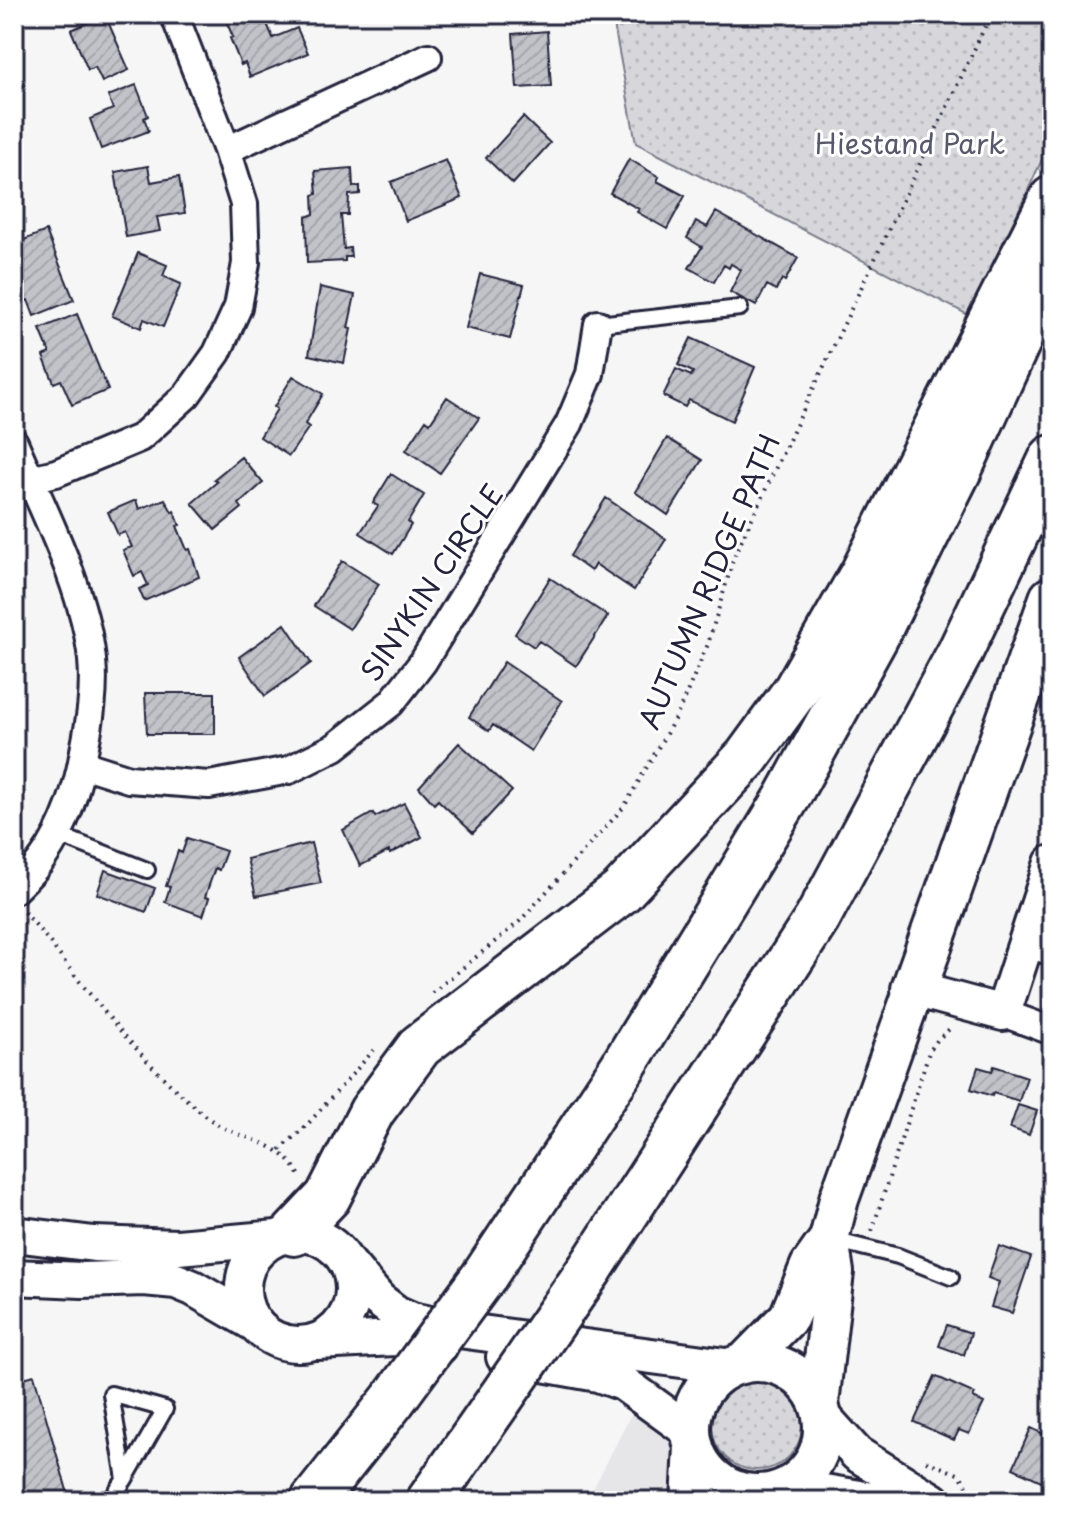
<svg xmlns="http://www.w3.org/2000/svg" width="1066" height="1515" font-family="'Playpen Sans',sans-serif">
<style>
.built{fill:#e6e6e9}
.grass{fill:url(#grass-dots);stroke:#7c7c8b;stroke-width:2}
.building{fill:url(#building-hatch);stroke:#22223b;stroke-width:2}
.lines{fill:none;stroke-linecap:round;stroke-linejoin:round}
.service-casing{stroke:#22223b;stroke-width:20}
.minor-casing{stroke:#22223b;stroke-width:32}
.tertiary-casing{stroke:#22223b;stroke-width:40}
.secondary-casing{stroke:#22223b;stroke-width:44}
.motorway-casing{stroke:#22223b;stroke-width:50}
.path{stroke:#22223b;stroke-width:4;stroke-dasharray:2 6;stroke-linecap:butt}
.service{stroke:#fff;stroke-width:14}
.minor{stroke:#fff;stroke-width:26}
.tertiary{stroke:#fff;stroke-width:34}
.secondary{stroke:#fff;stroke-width:38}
.motorway{stroke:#fff;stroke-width:44}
.motorway-bridge-casing{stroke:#22223b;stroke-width:50;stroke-linecap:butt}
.motorway-bridge{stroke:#fff;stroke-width:44}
.labels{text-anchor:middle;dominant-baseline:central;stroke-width:6;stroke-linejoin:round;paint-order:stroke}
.park-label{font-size:28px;fill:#58586b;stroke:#fff}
.street-label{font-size:28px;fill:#22223b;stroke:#fff}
</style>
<defs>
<pattern id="grass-dots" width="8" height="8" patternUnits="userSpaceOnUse" patternTransform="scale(2)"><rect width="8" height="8" fill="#d7d7db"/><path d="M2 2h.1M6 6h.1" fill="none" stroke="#b8b8bd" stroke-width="1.8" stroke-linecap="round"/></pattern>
<pattern id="building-hatch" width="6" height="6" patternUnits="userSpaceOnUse" patternTransform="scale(2)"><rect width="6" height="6" fill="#c2c2c9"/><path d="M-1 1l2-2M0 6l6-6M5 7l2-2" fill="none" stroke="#a6a6ae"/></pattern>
</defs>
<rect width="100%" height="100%" fill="#f6f6f7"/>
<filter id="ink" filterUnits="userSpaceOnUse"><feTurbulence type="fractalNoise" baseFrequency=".0125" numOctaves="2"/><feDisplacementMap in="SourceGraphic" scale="16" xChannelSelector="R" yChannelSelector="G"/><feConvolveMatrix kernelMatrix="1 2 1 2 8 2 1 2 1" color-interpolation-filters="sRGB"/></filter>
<g filter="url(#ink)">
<path class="built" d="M641,1395L692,1433L691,1501H587Z"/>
<path class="grass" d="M612,14H1052V138L970,316L636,143Z
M712 1425a45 45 0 1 1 90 0a45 45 0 1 1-90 0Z"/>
<path class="building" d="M248,14H263L273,38L297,28L308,53L250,77L245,63L241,65L230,38L233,37L227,23Z
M105,15L129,70L102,82L95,67L88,70L71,30Z
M547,31L551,86L517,88L513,34Z
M136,85L148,116L144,118L149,131L101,149L90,119L113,109L108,96Z
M523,117L550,143L513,184L486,158Z
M629,159L659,177L657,181L685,196L667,229L637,212L639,209L610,193Z
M446,160L462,198L406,221L391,182Z
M148,166L151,182L179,177L185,213L157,217L160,231L126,237L115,172Z
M352,168L353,187L360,186V194L349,195L348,215H341L344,249L350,248L351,257H345V261L307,263L306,217L314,214L313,195L317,194L315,171Z
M716,212L798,258L785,281L782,279L776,290L767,285L756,306L730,292L741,270L731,264L729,268L724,265L714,282L689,268L702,247L687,238L696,221L707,227Z
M46,231L74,300L34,316L28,300L21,303L14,285V244Z
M138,253L167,265L163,276L181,284L163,327L144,319L141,328L112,316Z
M480,274L524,285L510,339L466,328Z
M320,287L355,295L348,328L351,329L344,363L309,355Z
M77,314L108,390L72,405L61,380L54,383L43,356L50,353L40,329Z
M691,338L755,367L732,421L689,400L685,407L663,396L676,369L691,376L693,372L678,365Z
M293,376L323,394L305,424L309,427L289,456L260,437L277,409L274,407Z
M447,397L479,418L440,473L406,450L426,420L430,423Z
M667,438L702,460L668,515L635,492Z
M241,457L263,483L239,504L242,508L215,530L192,503L217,482L214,479Z
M391,474L424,495L408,522L411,525L393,554L360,533L378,506L373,503Z
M606,498L666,539L634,590L595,564L591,571L570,556Z
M165,499L172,512L174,511L180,525L177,526L187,550L190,549L199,577L144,601L139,589L148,585L142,572L134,576L123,550L132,547L125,532L118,535L108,512L136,500L139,509Z
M342,561L379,584L350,629L314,606Z
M550,578L608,616L576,666L539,641L534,647L515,634Z
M285,624L311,663L265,696L239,657Z
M504,662L562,701L531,751L493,725L489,731L469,717Z
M145,693H215V734H147Z
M459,743L512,791L473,833L438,800L434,804L419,787Z
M404,803L422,837L390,854L389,851L360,866L343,830L373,813L375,817Z
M187,838L226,851L219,870L215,868L205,897L209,898L203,916L165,902L170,887L166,886L178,851L182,853Z
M311,843L321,883L256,896L247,859Z
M105,870L155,888L146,912L97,894Z
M994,1066L1027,1077L1019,1101L993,1093L992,1096L971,1089L978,1067L992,1071Z
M1018,1105L1037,1111L1029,1135L1010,1128Z
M999,1246L1031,1257L1012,1313L991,1307L999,1282L988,1278Z
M947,1325L971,1333L964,1355L939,1346Z
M34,1375L70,1501H14V1381Z
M935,1376L975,1394L973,1398L984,1403L969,1434L959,1430L954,1440L914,1422Z
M1031,1428L1052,1438V1486L1013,1468Z"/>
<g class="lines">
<g class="service-casing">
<path id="service" d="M598,324L740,308
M56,834L147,870
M1024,949L1052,958
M833,1240L898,1256L951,1277
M110,1501L125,1479L165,1409L111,1394L125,1479"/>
</g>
<g class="minor-casing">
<path id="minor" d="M227,150L428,57
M14,442C42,508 85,589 92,660C95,691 90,721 84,751C78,787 65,828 43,858C35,870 24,880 14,890
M30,479L56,473L140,438L187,395L217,353L238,307L246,263L244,204L227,150L174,14
M82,764L129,779L209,785L289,770L335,747L391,703L423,662L569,424L590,374L598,324
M1003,1013L1052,1031"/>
</g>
<g class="tertiary-casing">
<path id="tertiary" d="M914,989L1003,1013L1052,863
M243 1289a55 55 0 1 1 110 0a55 55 0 1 1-110 0Z
M14,1234L94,1244L178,1247L277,1238
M347,1262L379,1300L396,1313L412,1320L459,1330L733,1367
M14,1277L82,1280L144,1278L176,1281L193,1288L255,1324
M317,1342L395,1338L440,1346
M504,1357L598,1374L623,1383L692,1433
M822,1415L857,1454L933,1501
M788,1486L878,1501"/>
</g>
<g class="secondary-casing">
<path id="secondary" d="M691 1428a66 66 0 1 1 132 0a66 66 0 1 1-132 0Z
M743,1364L789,1317L810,1266L829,1239L839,1199L914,989
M819,1404L834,1272L829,1239
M691,1501L694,1447"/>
</g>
<g class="motorway-casing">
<path id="motorway" d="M914,989L1052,599
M294,1233L328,1197L372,1111L420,1046L621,892L747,757L796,690L863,573L1052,199
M590,1269L817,919L960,652L1052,458
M485,1275L622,1068L787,798L875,638L959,470L1052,267
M313,1501L393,1400
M429,1501L500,1399"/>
</g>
<path class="path" d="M24,912C48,937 67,967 89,993C125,1037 163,1082 207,1117C240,1144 279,1135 301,1178
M432,993L519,922L624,807L678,713L708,644L735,554L991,14
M280,1150L306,1126L374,1050
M872,1231L929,1052L938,1039L953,1026
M926,1461L960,1475L977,1501"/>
<use href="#service" class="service"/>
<use href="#minor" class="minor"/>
<use href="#tertiary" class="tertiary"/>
<use href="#secondary" class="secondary"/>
<use href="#motorway" class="motorway"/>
<g class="motorway-bridge-casing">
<path id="motorway-bridge" d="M500,1399L590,1269
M393,1400L485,1275"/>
</g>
<use href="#motorway-bridge" class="motorway-bridge"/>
</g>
</g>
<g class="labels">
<g class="park-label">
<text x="910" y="142">Hiestand Park</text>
</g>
<g class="street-label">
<text transform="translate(708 581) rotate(-67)">AUTUMN RIDGE PATH</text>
<text transform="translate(431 582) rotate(-56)">SINYKIN CIRCLE</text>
</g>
</g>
<rect width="1066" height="1515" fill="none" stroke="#fff" stroke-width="48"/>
<rect x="24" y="24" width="1018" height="1467" fill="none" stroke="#22223b" stroke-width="3" filter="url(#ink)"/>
</svg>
